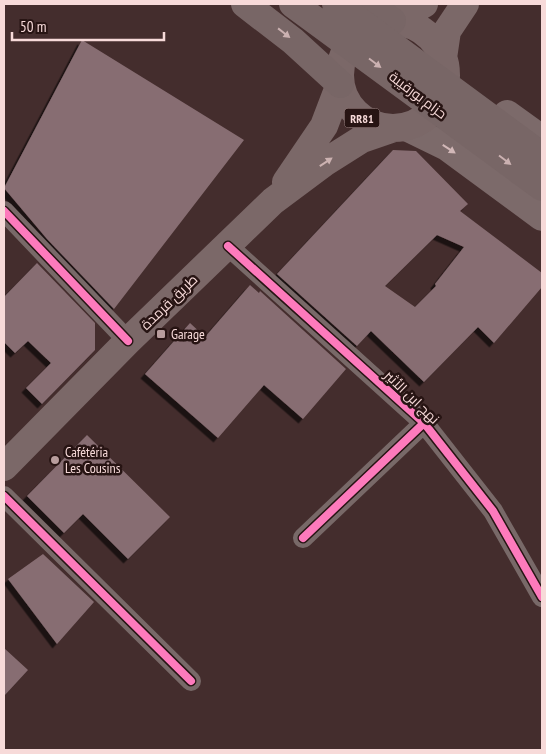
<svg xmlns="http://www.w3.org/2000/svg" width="546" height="754" font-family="'PT Sans Narrow',Cairo,sans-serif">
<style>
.building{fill:#876d72;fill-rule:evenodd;filter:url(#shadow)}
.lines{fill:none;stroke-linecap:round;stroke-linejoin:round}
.minor{stroke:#786968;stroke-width:20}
.secondary{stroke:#7c6a6a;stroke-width:28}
.primary{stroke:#7b6868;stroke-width:28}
.trunk{stroke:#786666;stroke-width:28}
.trunk-bridge{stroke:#786666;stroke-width:28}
.cycleway-casing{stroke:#271413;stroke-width:11}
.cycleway{stroke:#fd7abc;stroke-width:8}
.oneway{fill:#cbb1b1}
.oneway2{fill:#d2b8b8}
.oneway3{fill:#ccb2b1}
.poi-dot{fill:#b89d9d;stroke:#271413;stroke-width:2}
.labels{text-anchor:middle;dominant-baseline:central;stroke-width:5;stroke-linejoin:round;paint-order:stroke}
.shield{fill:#271413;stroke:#b99f9e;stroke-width:1}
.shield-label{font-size:12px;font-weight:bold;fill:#f7dad9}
.street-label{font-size:14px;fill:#f7dad9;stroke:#271413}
.poi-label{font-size:14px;fill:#f7dad9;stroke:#271413;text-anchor:start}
</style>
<defs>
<filter id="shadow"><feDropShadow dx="-4.5" dy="4.5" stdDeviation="0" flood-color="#0009"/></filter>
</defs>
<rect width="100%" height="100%" fill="#442d2d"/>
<path class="building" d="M82,40L244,140L114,309L47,239L4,188Z
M393,150L416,151L468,204L460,211L542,273V287L494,343L478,327L424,382L371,331L357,346L277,274ZM437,235L464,247L435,284L436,286L415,307L385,286Z
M37,263L95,323V350L42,404L26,388L51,363L28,341L15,353L4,342V297Z
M250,285L259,293L260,291L346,369L303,419L264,385L218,438L145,374L190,323L205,337Z
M87,435L170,517L128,559L83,514L64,533L27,496Z
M43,554L94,602L57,644L8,579Z
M4,648L28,670L4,696Z"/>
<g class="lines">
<path class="minor" d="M4,211L128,341
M228,246L424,423L493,511L542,597
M4,496L191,681
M303,538L424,423"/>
<path class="secondary" d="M507,114L542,139
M406,127L447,147L542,217"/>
<path class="primary" d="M392,21L424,4
M340 75a53 53 0 1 1 106 0a53 53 0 1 1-106 0Z
M443,58L447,31L465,4
M286,182L324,126L340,84
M4,467L128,341L273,201L324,163L362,139L394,128"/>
<path class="trunk" d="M245,4L293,41L340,84
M368,4L392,21"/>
<path class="trunk-bridge" d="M293,4L542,187
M336,4L542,156"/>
<g class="cycleway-casing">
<path id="cycleway" d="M4,211L128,341
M228,246L424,423L493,511L542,597
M4,496L191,681
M303,538L424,423"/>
</g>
<use href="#cycleway" class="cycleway"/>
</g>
<defs><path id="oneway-solid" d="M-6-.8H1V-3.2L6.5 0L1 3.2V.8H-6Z" transform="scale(1.25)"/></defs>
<g class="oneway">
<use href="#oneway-solid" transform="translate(284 33) rotate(38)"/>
<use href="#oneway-solid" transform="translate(375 63) rotate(37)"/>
<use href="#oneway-solid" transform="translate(505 160) rotate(37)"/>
</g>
<use class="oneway2" href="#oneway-solid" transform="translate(449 149) rotate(33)"/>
<use class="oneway3" href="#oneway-solid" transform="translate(326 162) rotate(-34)"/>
<g class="poi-dot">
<rect x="156" y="329" width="10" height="10" rx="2.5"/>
<circle cx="55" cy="460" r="5"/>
</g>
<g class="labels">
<rect class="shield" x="344.5" y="108.5" width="35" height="19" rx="4"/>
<g class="shield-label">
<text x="362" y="118">RR81</text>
</g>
<g class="street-label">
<text transform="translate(418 95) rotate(37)">حزام بورقيبة</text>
<text transform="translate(169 302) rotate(-44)">طريق قرمدة</text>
<text transform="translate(412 397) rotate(44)">نهج ابن الأثير</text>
</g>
<g class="poi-label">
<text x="171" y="334">Garage</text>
<text x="65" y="452">Cafétéria<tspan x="65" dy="16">Les Cousins</tspan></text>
</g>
</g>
<rect width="546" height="754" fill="none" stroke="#f7dad9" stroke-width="10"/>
<path d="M12 32v8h152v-8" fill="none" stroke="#f7dad9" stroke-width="2.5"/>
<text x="20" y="32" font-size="15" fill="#f7dad9" stroke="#271413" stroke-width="4" paint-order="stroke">50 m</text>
</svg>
